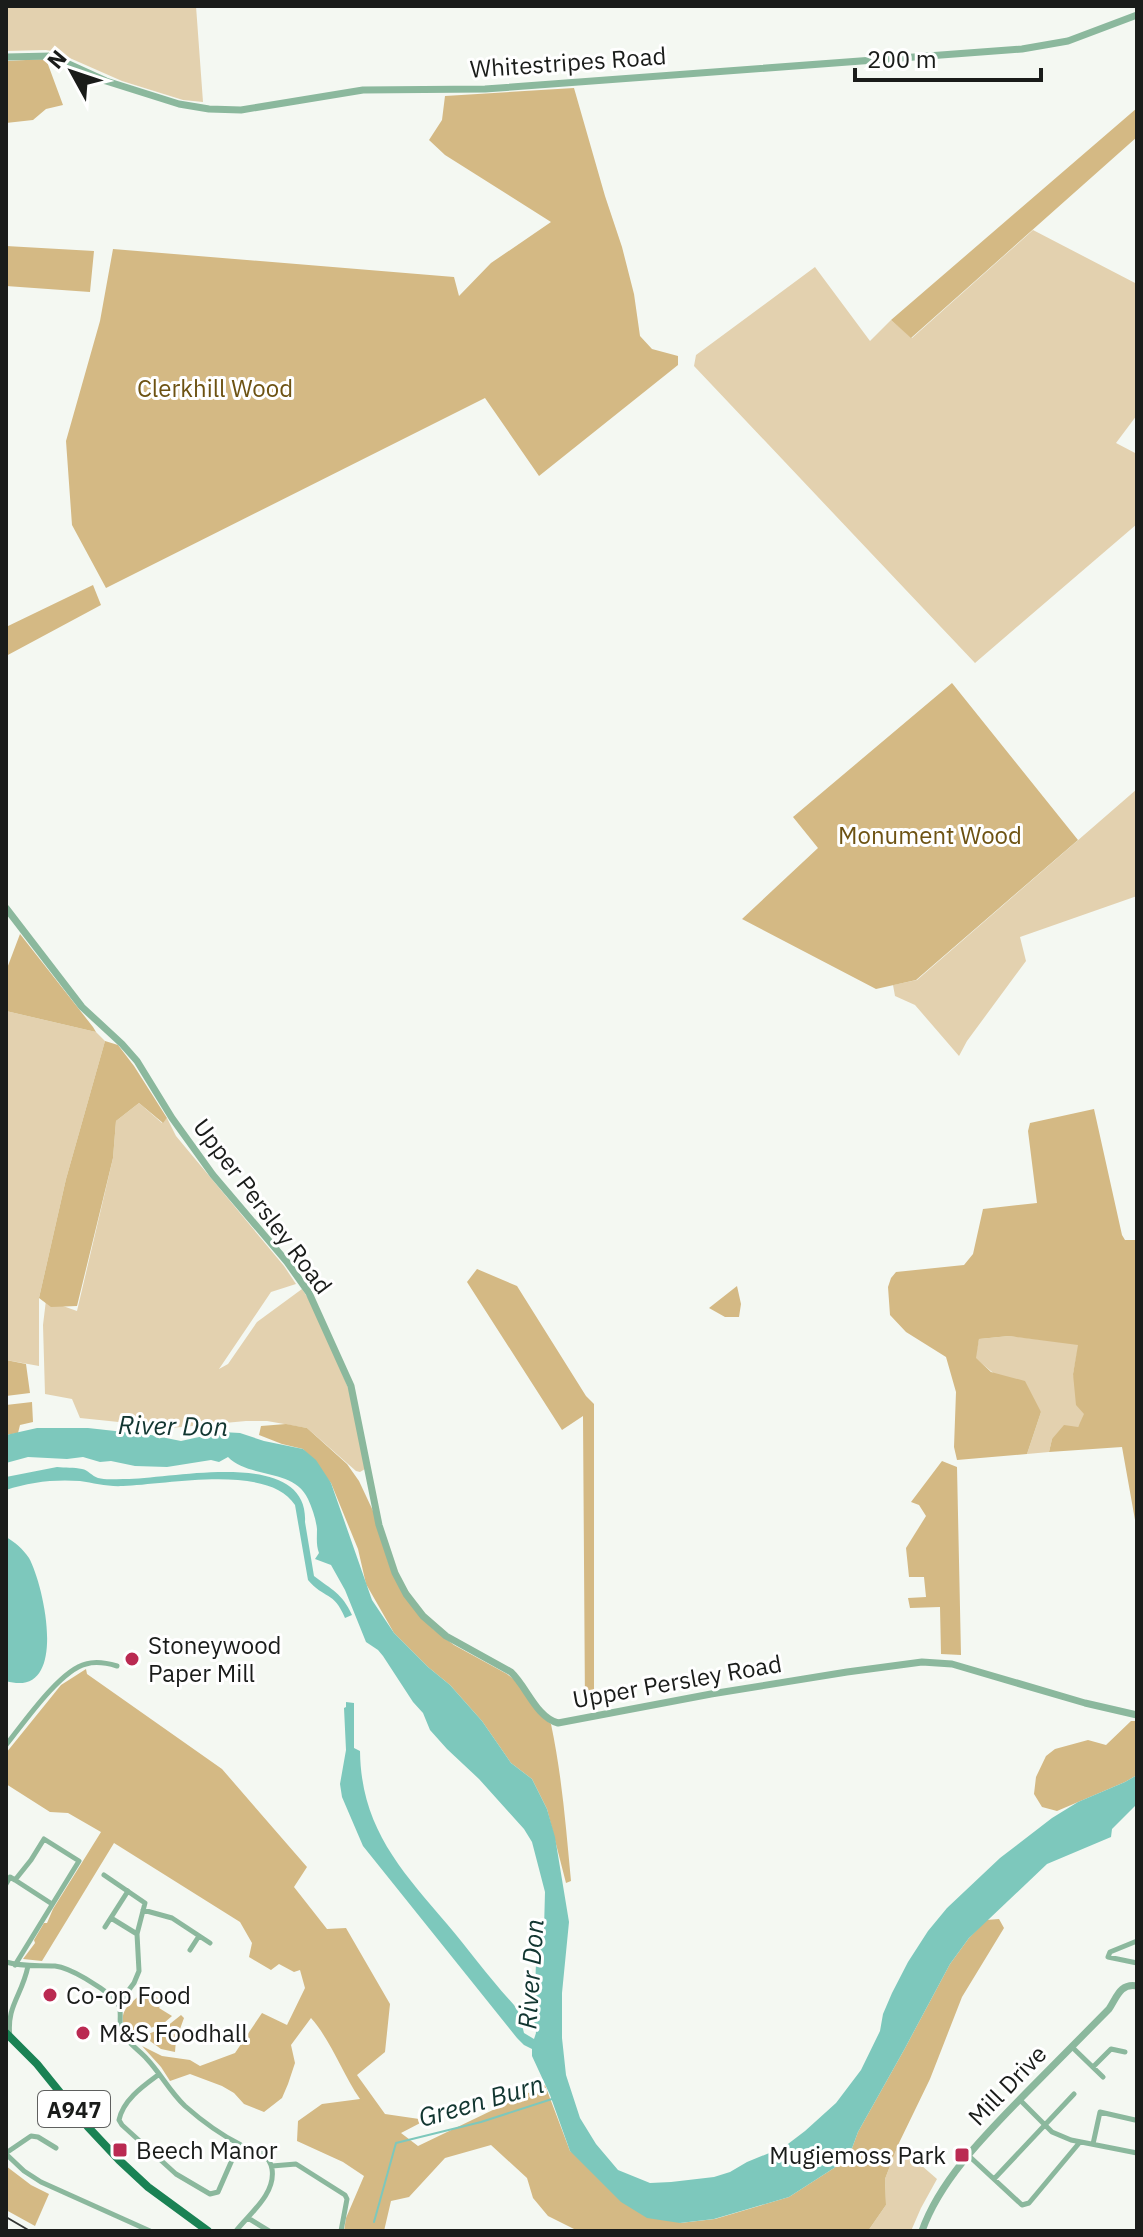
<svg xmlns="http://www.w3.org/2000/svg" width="1143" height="2237" font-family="'IBM Plex Sans',sans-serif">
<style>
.green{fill:#e3d1af}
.forest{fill:#d4b984}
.water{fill:#7dc8bc}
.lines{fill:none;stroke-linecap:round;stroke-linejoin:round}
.stream{stroke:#7dc8bc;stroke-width:2}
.minor{stroke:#8bb89d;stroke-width:5}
.tertiary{stroke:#8bb89d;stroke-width:7}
.primary{stroke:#1a8254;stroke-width:8}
.rail{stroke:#343633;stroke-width:2}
.poi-dot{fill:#ba2a52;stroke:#fff;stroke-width:3}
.labels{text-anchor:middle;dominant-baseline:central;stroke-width:6;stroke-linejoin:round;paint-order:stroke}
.shield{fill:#fff;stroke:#5f605f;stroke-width:2}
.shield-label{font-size:22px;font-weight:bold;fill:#1a1c1a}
.street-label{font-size:24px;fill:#1a1c1a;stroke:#fff}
.park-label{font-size:24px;fill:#6d5212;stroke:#fff}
.poi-label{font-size:24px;fill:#1a1c1a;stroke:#fff;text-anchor:start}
.water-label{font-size:26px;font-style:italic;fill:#123631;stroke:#fff}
</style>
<rect width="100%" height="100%" fill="#f4f8f2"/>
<path class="green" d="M6,6H196L203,102L183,100L122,81L56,52L46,50L6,51Z
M1033,230L1137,284V415L1116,443L1137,454V524L975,663L694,366L696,355L815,267L870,341L891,320L912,338Z
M1137,789V896L1020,937L1026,961L967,1041L959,1056L915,1005L895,996L893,985L917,980Z
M6,1011L96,1032L105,1041L66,1179L39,1298V1366L6,1360Z
M139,1103L162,1123L167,1118L176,1136L284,1266L296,1284L271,1292L219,1369L228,1364L257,1322L302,1289L315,1309L349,1390L365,1469L360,1472L356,1471L307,1428L267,1421H246L171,1428L170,1426L172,1419L167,1427L80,1418L72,1399L45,1394L43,1325L46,1300L77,1311L113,1158L116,1121Z
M1009,1336L1079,1344L1073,1374L1085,1414L1078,1427L1052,1439L1049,1452L1027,1454L1041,1412L975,1358L979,1339Z
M898,2145L937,2179L921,2208L911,2231H868L886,2205L885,2179Z"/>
<path class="forest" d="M46,59L63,105L46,109L33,120L6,123V61Z
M574,88L605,196L622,247L634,294L640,336L652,349L678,356V365L539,476L485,398L106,588L72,525L66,441L100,321L113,249L454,277L459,296L491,263L551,222L445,155L429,140L442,120L445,96Z
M1137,108V137L911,338L891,320Z
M6,246L94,251L90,292L6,286Z
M93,585L101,605L6,656V627Z
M952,683L1078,840L916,980L876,989L742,919L818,848L793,817Z
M20,934L93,1027L96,1032L6,1011V971Z
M105,1041L118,1045L134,1066L167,1118L163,1123L139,1103L116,1121L113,1158L77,1306L51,1307L39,1298L66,1179Z
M1094,1109L1122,1235L1125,1240H1137V1531L1122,1447L1049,1452L1052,1439L1064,1425L1078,1427L1084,1414L1076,1405L1073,1374L1078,1345L1009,1336L979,1339L976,1358L991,1372L1025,1381L1041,1412L1027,1454L957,1460L954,1447L956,1392L946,1357L906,1332L890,1315L888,1287L891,1278L896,1272L964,1265L973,1254L983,1209L1037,1203L1028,1131L1030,1123Z
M477,1269L517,1286L586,1396L594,1404V1706L585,1707L583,1416L562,1430L467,1282Z
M737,1286L741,1304L739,1317H725L709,1308Z
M6,1360L26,1364L30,1393L6,1396Z
M32,1402L33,1422L20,1425L18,1433L6,1435V1405Z
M286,1424L307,1428L347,1464L359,1481L374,1513L388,1561L433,1629L454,1645L507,1674L517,1682L542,1717L551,1724C562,1776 566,1828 571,1881L566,1883L547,1809L532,1779L511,1763L482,1721L450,1685L428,1667L394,1633L366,1584L358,1549L331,1483L303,1449L282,1444L259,1435L261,1426Z
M942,1461L957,1467L961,1655L941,1654L940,1607L910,1608L908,1598L926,1597L924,1577H909L906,1548L926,1516L919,1505L911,1502Z
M86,1669L87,1674L222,1769L307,1867L294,1887L327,1929L346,1928L390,2004L385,2052L357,2075L385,2114L426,2120L401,2133L418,2146L545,2085L570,2151L680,2223L715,2219L789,2197L848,2159L858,2132L904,2050L950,1964L969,1938L986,1920L999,1919L1004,1928L962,1997L930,2079L898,2145L885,2179L886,2205L868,2231H578L548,2216L533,2198L527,2178L491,2145L445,2158L409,2197L391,2201L384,2231H344L346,2218L364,2176L343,2162L297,2141L298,2121L322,2104L360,2099C342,2073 332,2042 311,2018L291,2045L295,2063L288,2084L282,2098L264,2112L244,2104L234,2093L222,2086L190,2074L170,2081L161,2067L142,2046L162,2056L190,2060L200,2066L235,2053L262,2013L287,2025L305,1988L300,1970L294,1972L279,1964L271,1970L249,1957L252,1943L240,1922L114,1843L42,1961L23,1959L35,1943L34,1940L44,1923H47L53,1909L101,1832L68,1813L50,1812L6,1784V1753L61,1685Z
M1131,1721H1137V1775L1125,1782L1057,1811L1042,1807L1034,1794L1036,1777L1046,1756L1055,1749L1088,1740L1106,1745Z
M140,1994L154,1996L164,2000L159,2008L172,2016L164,2023L131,2035C124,2031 120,2019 125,2010C128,2005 136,1999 140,1994Z
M181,2015L184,2018L176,2040L175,2052L161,2049L143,2036L166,2027Z
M6,2166L31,2185L49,2194L35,2226L6,2210Z"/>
<path class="water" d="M37,1428H88L151,1435L181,1441L222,1432L240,1433L264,1441L303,1449L316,1460L331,1483L372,1600L394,1633L428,1667L450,1685L482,1721L511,1763L532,1779L547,1809L555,1837L569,1922L562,1993V2038L566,2075L580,2118L596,2144L618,2170L650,2183L671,2182L714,2177L730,2172L747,2162L784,2147L805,2131L836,2103L861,2070L880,2031L883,2014L892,1993L908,1962L928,1931L947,1908L1000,1858L1052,1818L1078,1802L1125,1782L1137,1775V1804L1112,1829L1111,1837L1047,1864L969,1938L950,1964L904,2050L858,2132L848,2159L789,2197L714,2219L680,2223L647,2218L621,2202L570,2151L550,2095L532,2056V2049L524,2045L517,2038L363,1846L342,1797L340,1784L346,1750L344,1708L346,1707V1702L354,1703V1748L360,1751C361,1827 400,1869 447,1924C469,1950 490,1979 514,2005L519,2013L524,2033L534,2039L536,2033L534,2021L536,1962L544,1929L545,1892L532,1842L524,1829L479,1779L447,1749L430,1730L423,1713L413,1702L383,1656L378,1650L366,1642L345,1590L331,1565L315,1559L319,1553C316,1545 317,1538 317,1529C316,1519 312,1508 308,1499C294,1468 250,1479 228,1457L219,1462L211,1460L167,1467L135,1466L111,1461L100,1462L83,1457L67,1459L28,1457L6,1463V1435Z
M57,1467C65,1468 74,1467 82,1469C88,1470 92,1476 98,1478C105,1480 115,1479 123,1479C167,1480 309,1445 305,1522L314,1576C332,1590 342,1593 352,1615L345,1618C334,1591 324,1599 308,1580L295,1505C269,1463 165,1485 123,1486C108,1487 94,1483 80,1481C55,1479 29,1482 6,1490V1477Z
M6,1537C15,1542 23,1549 29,1558C44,1585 70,1700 6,1681Z"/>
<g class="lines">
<path class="stream" d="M374,2222L396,2143L481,2122L552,2099"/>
<path class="minor" d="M6,1745C23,1724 60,1670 86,1664C96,1661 107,1663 117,1666
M104,1875L145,1903L137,1934L139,1971L134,1983L119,2003
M6,1884L10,1877L15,1880
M143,1910L172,1918L210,1943
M111,1918L137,1934
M105,1927L128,1891
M1137,1941L1110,1952L1108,1957L1137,1963
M190,1950L199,1936
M6,1962C22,1967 38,1965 55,1966C72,1968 100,1987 114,1998C125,2007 117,2021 122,2032C127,2043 139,2050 147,2059C161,2074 170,2092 185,2106C202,2121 221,2135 241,2145C248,2148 257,2149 263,2154C268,2158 271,2163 272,2169C276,2194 249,2214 236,2231
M15,1965L79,1861L44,1839L31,1860L15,1880L52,1904
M10,2037C6,2006 22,1996 28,1966
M1072,2047L1103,2077
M1093,2067L1111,2049L1125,2052
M158,2075C143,2086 123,2100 119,2120L122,2125L176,2174L210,2194L218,2192L239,2144
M1020,2100L1052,2132L1071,2140L1137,2153
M1093,2144L1100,2112L1135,2120
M6,2153L31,2136L38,2137L56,2148
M6,2154L24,2171L41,2182L150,2231
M969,2156L1022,2205L1029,2203L1080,2142
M272,2166L296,2164L345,2195L347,2199L341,2231
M994,2179L1074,2094
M248,2218L269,2231"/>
<path class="tertiary" d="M6,57L51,56L106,81L179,104L209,109L241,110L363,90L485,89L1022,49L1068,41L1137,15
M6,908L82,1007L122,1044L137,1061L172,1118L213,1175L287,1262L309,1293L351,1386L379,1525L395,1573L406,1594L423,1616L446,1636L511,1672C527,1687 536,1717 558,1723L711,1694L847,1672L922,1662L952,1664L1085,1703L1137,1715
M922,2231C940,2179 988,2132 1026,2093C1054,2065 1081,2037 1109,2009C1117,1997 1120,1983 1137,1986"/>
<path class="primary" d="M6,2033L37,2064L88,2127L119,2160L148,2187L208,2231"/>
<path class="rail" d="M6,2217L30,2231"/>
</g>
<g class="poi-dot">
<circle cx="132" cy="1659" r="8"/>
<circle cx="50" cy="1995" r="8"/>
<circle cx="83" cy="2033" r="8"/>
<rect x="112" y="2142" width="16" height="16" rx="4"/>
<rect x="954" y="2147" width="16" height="16" rx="4"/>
</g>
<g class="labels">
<rect class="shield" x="38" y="2091" width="72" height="36" rx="6"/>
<g class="shield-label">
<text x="74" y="2109">A947</text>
</g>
<g class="street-label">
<text transform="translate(568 62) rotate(-4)">Whitestripes Road</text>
<text transform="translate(263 1206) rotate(53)">Upper Persley Road</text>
<text transform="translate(677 1681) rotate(-10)">Upper Persley Road</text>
<text transform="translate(1007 2085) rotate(-46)">Mill Drive</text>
</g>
<g class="park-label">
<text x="215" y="388">Clerkhill Wood</text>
<text x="930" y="835">Monument Wood</text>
</g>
<g class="poi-label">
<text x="148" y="1645">Stoneywood<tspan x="148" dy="28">Paper Mill</tspan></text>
<text x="66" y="1995">Co-op Food</text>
<text x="99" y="2033">M&amp;S Foodhall</text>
<text x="136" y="2150">Beech Manor</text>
<text x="946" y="2155" text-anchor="end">Mugiemoss Park</text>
</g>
<g class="water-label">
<text transform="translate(173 1425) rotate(1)">River Don</text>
<text transform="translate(530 1974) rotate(-86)">River Don</text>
<text transform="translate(481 2100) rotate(-16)">Green Burn</text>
</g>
</g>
<rect width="1143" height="2237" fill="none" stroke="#1a1c1a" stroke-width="16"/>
<g transform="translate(72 72) rotate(310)" stroke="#ffffff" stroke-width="6" paint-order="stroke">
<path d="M0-6L14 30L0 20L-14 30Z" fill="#1a1c1a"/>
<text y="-12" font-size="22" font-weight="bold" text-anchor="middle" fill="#1a1c1a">N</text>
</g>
<path d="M855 68v12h186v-12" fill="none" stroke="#1a1c1a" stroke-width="4"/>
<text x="867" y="68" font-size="24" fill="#1a1c1a" stroke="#ffffff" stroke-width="6" paint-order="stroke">200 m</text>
</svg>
